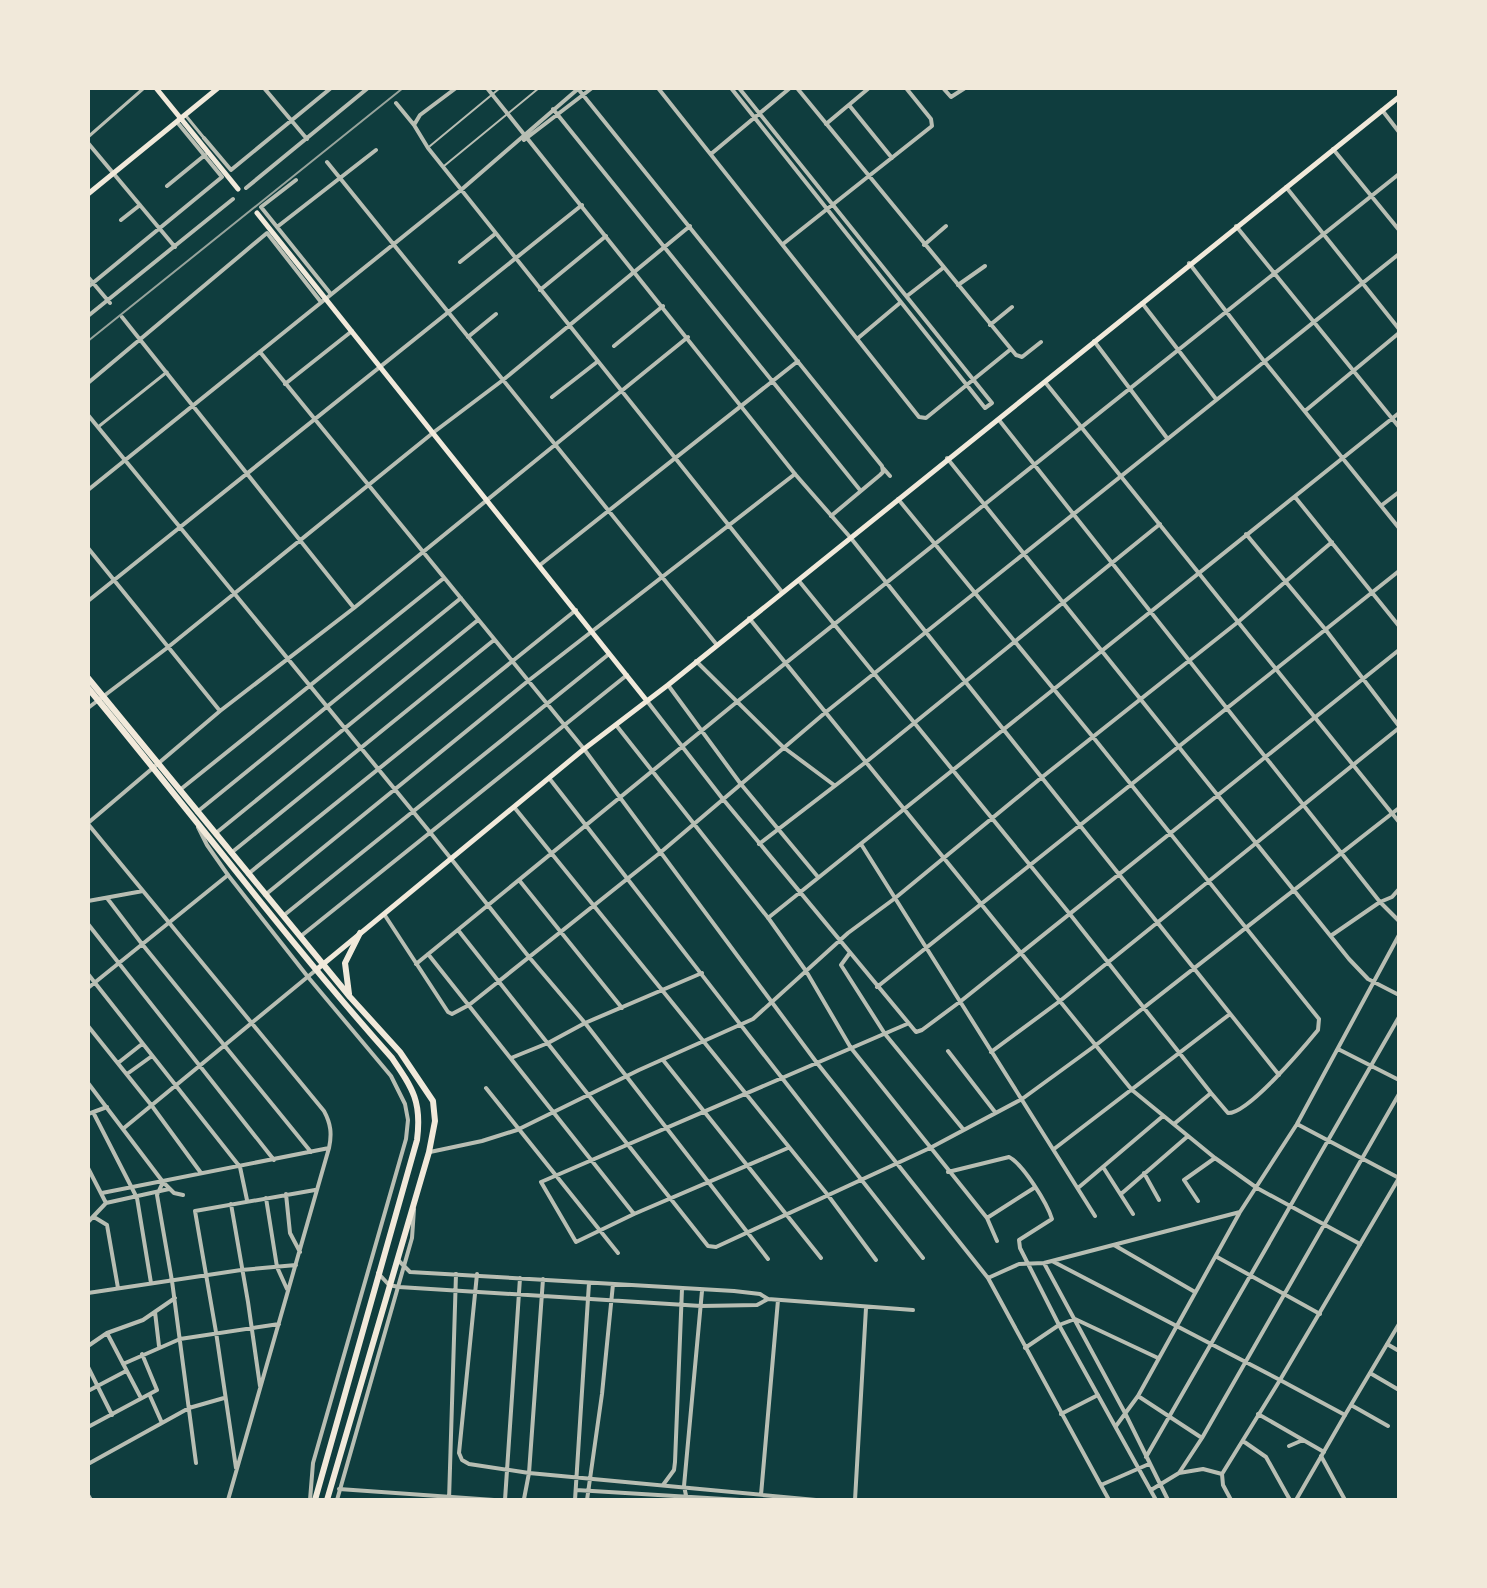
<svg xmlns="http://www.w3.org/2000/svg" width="1487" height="1588" font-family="'Asap Condensed',sans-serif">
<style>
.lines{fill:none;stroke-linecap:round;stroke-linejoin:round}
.service{stroke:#b8beb3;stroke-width:2}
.pedestrian{stroke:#b8beb3;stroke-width:3}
.minor{stroke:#b8beb3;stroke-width:4}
.tertiary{stroke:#b8beb3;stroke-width:4}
.secondary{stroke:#f1e9da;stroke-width:5}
.primary{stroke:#f1e9da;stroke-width:6}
.rail{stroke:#97a49c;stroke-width:2}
</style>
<rect width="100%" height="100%" fill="#0f3d3e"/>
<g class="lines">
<path class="service" d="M430,146L500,88
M444,166L539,88"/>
<path class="pedestrian" d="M186,116L204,138
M88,137L144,88
M98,427L167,372"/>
<path class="minor" d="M264,88L307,139
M658,88L919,417L926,418L1011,349
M731,88L985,408L992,403L739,88
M797,88L1016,355L1022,357L1041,342
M943,88L951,97L965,88
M579,90L882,466L883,472L880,475L831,516
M396,103L414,125L428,148L782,592
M849,105L892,158
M553,109L860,490
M1382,110L1399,132
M826,124L869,88
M414,125L420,115L456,88
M204,138L231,170L331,88
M524,140L592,88
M88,143L175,247
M1333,149L1399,230
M711,154L790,88
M327,162L717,645
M296,180L261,207L330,293
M167,186L205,155
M1286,187L1399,329
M246,188L368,88
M121,220L140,205
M1236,226L1399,427
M277,227L376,150
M783,244L932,126L931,119L906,88
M924,245L946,226
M460,262L495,234
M1189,263L1264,361L1399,528
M88,277L110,303
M958,285L985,266
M88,287L222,177L177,122
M540,290L606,236
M907,296L943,268
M1142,303L1216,399
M88,316L233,199
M122,317L354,608
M990,325L1012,307
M468,337L496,314
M857,339L901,302
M1094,341L1167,438
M614,346L663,306
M260,352L584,749L817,1063L988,1278L1109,1500
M88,383L267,233L321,302
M285,384L352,331
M552,397L597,362
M1305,411L1399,333
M88,415L429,831L529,957L585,1023L768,1259
M999,420L1380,902L1399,921
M947,458L1349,959L1368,979L1399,995
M883,468L890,476
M88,490L461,190L579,88
M1295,497L1399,626
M1382,505L1399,492
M1246,534L1325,629L1399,726
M850,537L1279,1075
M88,548L220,711
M540,565L798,361
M799,581L1069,913L1211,1093L1228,1113C1248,1114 1304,1047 1318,1030L1319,1019L1093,737L898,499
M88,601L582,205
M749,618L1132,1090L1215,1158L1257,1188L1360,1244
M696,661L783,747L834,785
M668,685L740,783L818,877
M647,701L722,798L916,1032L922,1030L961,1001L1399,650
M88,708L167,648L434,432L503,380L690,226
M616,725L769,919L806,971L851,1048L987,1218L997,1241
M549,778C674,938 797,1099 923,1258
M181,789L444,578
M514,807L827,1194L876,1260
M197,812L461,598
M88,823L220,711L354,608L688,337
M88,824L324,1111C331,1124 332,1134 329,1148L228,1500
M216,833L478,620
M759,844L866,762L1160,524
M861,844L1095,1216
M231,853L494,640
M248,874L576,610
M519,880L622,1008
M265,895L528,681L795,474
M107,898L142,944L311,1152
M88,901L143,891
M384,914L448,1012L452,1014L469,1005L661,852L826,712L1399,254
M283,916L609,654
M768,918L1399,413
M88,924L274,1160
M458,930L708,1246L716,1247L930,1148L1022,1099L1096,1045L1399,808
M1332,935L1380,902L1392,897L1399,889
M301,936L627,675
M428,954L634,1214
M849,954L841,965L885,1034L963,1129
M416,964L738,701L1399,174
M88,974L240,1167L247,1200
M877,987L1399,571
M88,988L228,875
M88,1026L152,1106L201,1173
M1338,1049L1399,1080
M948,1051L995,1112
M991,1052L1060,1001L1399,728
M511,1058L548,1043L585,1023L702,973
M663,1060L821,1258
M118,1063L142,1044
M127,1074L152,1056
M88,1083L163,1182L174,1193L183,1195
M486,1088L618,1253
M93,1112L137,1198L151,1283
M88,1114L107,1107
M1174,1124L1211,1093
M1297,1124L1399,1178
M124,1128L316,970
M788,1148L634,1214L576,1242L541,1182L907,1024
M1054,1149L1230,1014
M430,1152L482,1141L517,1130L639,1070L753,1019L848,933L894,899L1041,778L1238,622L1332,542
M1103,1167L1133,1214
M88,1168L106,1203
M948,1172L1009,1157C1023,1164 1047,1203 1052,1219L1019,1240L1020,1248L1059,1325L1156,1500
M1144,1173L1159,1200
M163,1182L157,1195L172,1281L196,1463
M1078,1188L1163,1116
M102,1193L329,1148
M286,1194L290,1233L300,1252
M1121,1194L1188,1136
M266,1198L277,1267L287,1289
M1198,1201L1184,1180L1215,1158
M106,1203L169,1189
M231,1204L248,1302L260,1386
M94,1217L107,1225L118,1288
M987,1218L1034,1188
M88,1222L106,1203
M1114,1245L1195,1292
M1217,1257L1320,1314
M399,1261L410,1272L734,1291L760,1294L768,1299L913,1310
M1052,1261L1280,1380L1222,1474
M1044,1263L1125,1413L1168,1500
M378,1273L389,1285L399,1287L701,1306L757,1305L768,1299
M477,1274L459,1453L462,1460L469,1464L529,1473L543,1279
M988,1278L1019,1264L1044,1263L1240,1212
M88,1293L241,1270L296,1265
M155,1312L159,1346
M107,1333L141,1398
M1387,1344L1399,1351
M88,1346L107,1333L143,1320L175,1298
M1025,1348L1059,1325L1075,1319L1158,1358
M123,1364L180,1339L279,1324
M88,1367L112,1415
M1370,1373L1399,1390
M88,1391L126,1371
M150,1396L162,1423
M1138,1396L1202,1438
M1351,1405L1388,1426
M1061,1414L1098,1395
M1258,1414L1324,1452
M1345,1415L1399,1324
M1116,1426L1138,1396L1240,1212L1297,1124L1399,935
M88,1427L157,1390L142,1354
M1243,1441L1266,1457L1290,1500
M1289,1446L1303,1440
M1321,1456L1345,1500
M1146,1457L1399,1017
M88,1464L189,1408L224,1398
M236,1468L216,1332L195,1211L315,1190
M1179,1473L1203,1469L1222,1474
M1222,1474L1223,1485L1231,1500
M663,1485L674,1470L675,1462L682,1289
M1101,1485L1149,1464
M339,1489L494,1500
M576,1490L740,1500
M1151,1490L1179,1473L1202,1438L1399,1094
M88,1495L91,1500
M761,1495L778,1300
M524,1499L529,1473L816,1500
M449,1500L456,1274
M505,1500L520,1278
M516,1500H532
M575,1500L589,1283
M587,1500L602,1394L613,1284
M687,1500L684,1486L702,1291
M855,1500L866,1308"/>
<path class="tertiary" d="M487,88L795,474L850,537
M1045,382L1399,822
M198,827L207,845L228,875L308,977L391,1076L405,1104L408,1120L406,1139L313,1463L310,1500
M337,1500L412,1238L414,1209
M1296,1500L1345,1415L1280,1380L1399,1178"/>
<path class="secondary" d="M156,88L238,189
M88,194L218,88
M257,213L647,701
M316,970L584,749L668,685L1399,97"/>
<path class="primary" d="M88,678L350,997L400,1052L433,1101L435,1121L429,1152L327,1500
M88,688C190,811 286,939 392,1058C413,1089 422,1102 417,1140L315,1500
M349,994L345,963L360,933"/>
<path class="rail" d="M88,341L403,88"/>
</g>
<rect width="1487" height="1588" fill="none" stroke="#f1e9da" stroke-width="180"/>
</svg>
